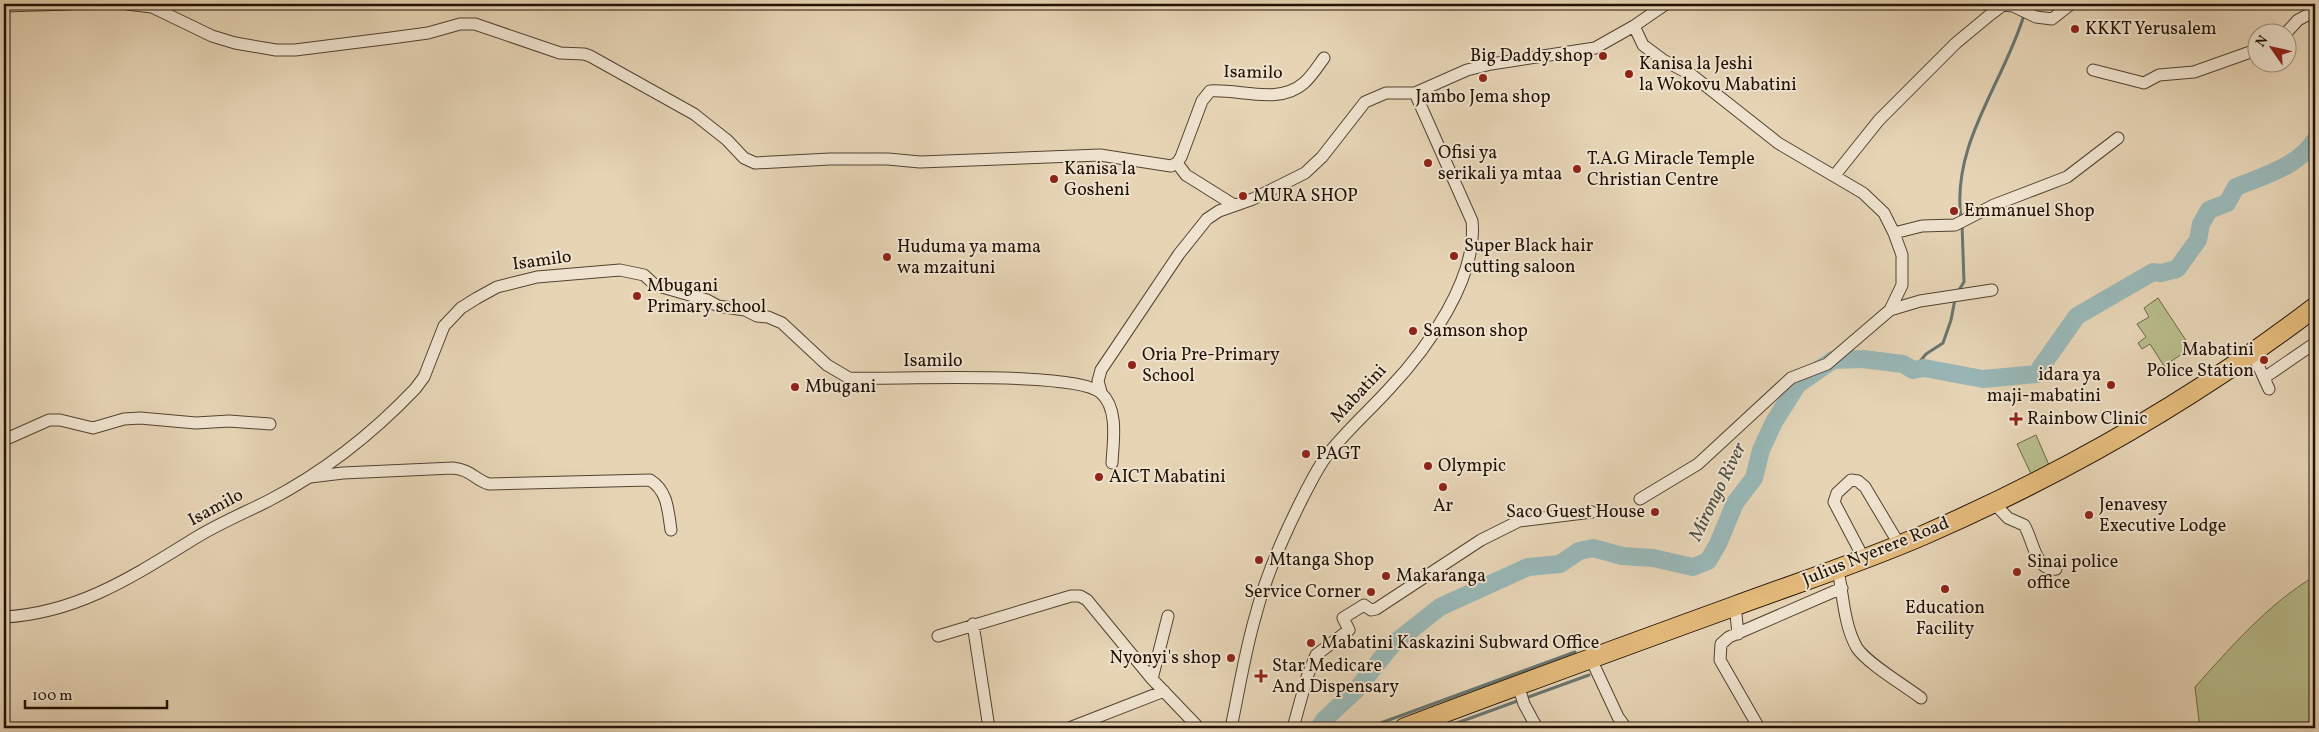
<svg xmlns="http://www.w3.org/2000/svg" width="2319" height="732" font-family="Vollkorn,serif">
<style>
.green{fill:#b8bc8b;stroke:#6d6748}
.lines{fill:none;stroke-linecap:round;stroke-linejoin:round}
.stream{stroke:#69756f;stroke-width:3}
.river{stroke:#99b7b6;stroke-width:18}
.minor-casing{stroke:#534230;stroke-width:13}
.trunk-casing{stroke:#221204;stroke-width:21}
.minor{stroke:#efe3cf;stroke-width:11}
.trunk{stroke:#e3ba7a;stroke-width:19}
.poi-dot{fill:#8f2418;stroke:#efe3cf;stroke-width:2}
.labels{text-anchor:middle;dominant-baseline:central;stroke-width:4;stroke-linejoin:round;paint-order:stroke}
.poi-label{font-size:18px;fill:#221204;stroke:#efe3cf;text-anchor:start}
.street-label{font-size:18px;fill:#221204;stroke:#efe3cf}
.water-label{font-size:19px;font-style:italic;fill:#4c4c42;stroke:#efe3cf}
</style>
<rect width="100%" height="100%" fill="#e6d4b5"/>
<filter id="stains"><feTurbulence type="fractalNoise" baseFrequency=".004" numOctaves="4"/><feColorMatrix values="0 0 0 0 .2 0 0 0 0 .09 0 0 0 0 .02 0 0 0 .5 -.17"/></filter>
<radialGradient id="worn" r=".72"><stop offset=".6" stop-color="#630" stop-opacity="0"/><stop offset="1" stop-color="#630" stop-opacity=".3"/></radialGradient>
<path class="green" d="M2158,298L2191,348L2164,366L2150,344L2142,349L2138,343L2146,337L2137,324L2149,317L2144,308Z
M2036,435L2049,465L2031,474L2017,444Z
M2315,576V728H2206L2199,721L2195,687C2231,647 2268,604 2315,576Z"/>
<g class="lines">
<path class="stream" d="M1961,218C1951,144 2004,82 2024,15
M1957,293L1964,282L1962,224
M1913,370L1926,354L1943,343L1951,320L1955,299
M1367,728L1575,652
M1443,728L1589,675"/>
<path class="river" d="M1319,728L1324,720L1356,690L1392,645L1440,607L1528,567L1560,564L1579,551L1593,548L1622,556L1653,558L1693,567L1708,561L1718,544L1735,503L1754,478L1761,450L1774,422L1798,384L1833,360L1863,359L1903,364L1913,370L1924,368L1983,379L2036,374L2077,316L2153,272L2161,273L2177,269L2198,240L2201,224L2209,210L2227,203L2236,187C2263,176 2299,166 2315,140"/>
<g class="minor-casing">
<path id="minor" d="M127,4L152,7L212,36L235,43L276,50H295L391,38L428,33L460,24H475L560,53L584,54L590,56L694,114L727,140L744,158L755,163L830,159H888L920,162L1100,155L1171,166L1177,163L1181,157L1202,101L1210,91C1241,89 1279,105 1304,83C1312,76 1318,66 1324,58
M4,6L70,4
M1634,26L1643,45L1663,60L1692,75L1778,143L1863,193L1884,213L1894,233L1902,255V285L1890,310L1827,364L1791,378L1698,464L1640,499
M2286,33L2298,20L2315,11
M2093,70L2144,83L2159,75L2194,72L2256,50
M1177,163L1186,175L1234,205
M1835,175L1879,120L1956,43L1991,14L2003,5L2013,6L2036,17L2052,19L2071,4
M1894,233L1922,226L1955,225L1994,205L2067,177L2118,138
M1890,310L1920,301L1992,290
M2253,354L2269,389
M2264,378L2315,343
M1101,392L1098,381L1101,370L1179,254L1207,219L1219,211L1253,199L1305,173L1322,157L1365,102L1386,93H1415L1467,70L1491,64L1595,48L1634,26L1666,4
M4,440L49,420H60L93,428L124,419L140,418L196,423L229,421L270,424
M310,477L343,473L453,468C472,470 475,480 489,484L650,480C668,491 668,511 671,530
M1993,502L2008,518L2024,525C2033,538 2035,572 2056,569
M1864,559L1834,502L1837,493L1851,480L1858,481L1865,487L1899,544
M1838,570C1843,594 1844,626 1857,648C1868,664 1904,685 1921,698
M1735,605L1738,634
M4,617C79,613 135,575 197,537C220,523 244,513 268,501C322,473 373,433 415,389L424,377L444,326L461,308L477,298L497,287L537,277L620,270L644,275L655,285L707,300L718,306L745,310L757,316L768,317L782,323L827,365L849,378C892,380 1076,370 1101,393C1119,409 1113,442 1112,463
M973,624L989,728
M938,636L1071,596H1080L1087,600L1152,679L1199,728
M1591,659L1618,717L1626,728
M1152,679L1168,616
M1518,685L1524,704L1537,728
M1069,728L1164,691
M1231,728C1239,690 1245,651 1256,614C1266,575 1283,537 1301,501C1308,487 1316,471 1325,458C1344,433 1368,412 1389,389C1427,349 1478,278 1472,221L1415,93
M1293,728L1307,677L1316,655L1349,630L1343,618L1364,605L1371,610L1376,609L1481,540L1519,521L1592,512
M1759,728L1720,660L1721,644L1729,637L1842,588"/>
</g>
<g class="trunk-casing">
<path id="trunk" d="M1404,728C1512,687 1622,647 1732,607C1797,583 1862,562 1926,534C2065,473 2195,399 2315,307"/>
</g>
<use href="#minor" class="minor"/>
<use href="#trunk" class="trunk"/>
</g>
<g class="poi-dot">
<circle cx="2075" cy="29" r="5"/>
<circle cx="1603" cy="56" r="5"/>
<circle cx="1629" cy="74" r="5"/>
<circle cx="1483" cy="78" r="5"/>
<circle cx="1428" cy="163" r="5"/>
<circle cx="1577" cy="169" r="5"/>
<circle cx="1054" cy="179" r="5"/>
<circle cx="1243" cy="196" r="5"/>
<circle cx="1954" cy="211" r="5"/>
<circle cx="1454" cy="256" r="5"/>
<circle cx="887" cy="257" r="5"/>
<circle cx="637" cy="296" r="5"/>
<circle cx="1413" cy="331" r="5"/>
<circle cx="2264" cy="360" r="5"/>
<circle cx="1132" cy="365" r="5"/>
<circle cx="2111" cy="385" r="5"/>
<circle cx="795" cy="387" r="5"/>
<path d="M2013.5 411.5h5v5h5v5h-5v5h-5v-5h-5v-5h5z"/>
<circle cx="1306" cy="454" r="5"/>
<circle cx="1428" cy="466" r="5"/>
<circle cx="1099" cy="477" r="5"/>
<circle cx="1443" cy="487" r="5"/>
<circle cx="1655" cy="512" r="5"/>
<circle cx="2089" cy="515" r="5"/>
<circle cx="1259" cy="560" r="5"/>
<circle cx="2017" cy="572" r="5"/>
<circle cx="1386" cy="576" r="5"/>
<circle cx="1945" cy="589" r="5"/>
<circle cx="1371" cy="592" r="5"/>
<circle cx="1311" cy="643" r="5"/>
<circle cx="1231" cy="658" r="5"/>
<path d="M1258.5 668.5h5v5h5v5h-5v5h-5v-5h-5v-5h5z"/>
</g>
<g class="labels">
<g class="poi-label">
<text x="2085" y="29">KKKT Yerusalem</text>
<text x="1593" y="56" text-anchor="end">Big Daddy shop</text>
<text x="1639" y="64">Kanisa la Jeshi<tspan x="1639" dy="21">la Wokovu Mabatini</tspan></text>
<text x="1483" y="97" text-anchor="middle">Jambo Jema shop</text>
<text x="1438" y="153">Ofisi ya<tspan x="1438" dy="21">serikali ya mtaa</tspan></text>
<text x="1587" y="159">T.A.G Miracle Temple<tspan x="1587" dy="21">Christian Centre</tspan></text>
<text x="1064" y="169">Kanisa la<tspan x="1064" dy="21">Gosheni</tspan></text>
<text x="1253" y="196">MURA SHOP</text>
<text x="1964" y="211">Emmanuel Shop</text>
<text x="1464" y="246">Super Black hair<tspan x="1464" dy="21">cutting saloon</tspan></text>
<text x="897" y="247">Huduma ya mama<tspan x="897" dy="21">wa mzaituni</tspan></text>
<text x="647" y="286">Mbugani<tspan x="647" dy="21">Primary school</tspan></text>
<text x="1423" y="331">Samson shop</text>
<text x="2254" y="350" text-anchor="end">Mabatini<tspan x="2254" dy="21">Police Station</tspan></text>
<text x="1142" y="355">Oria Pre-Primary<tspan x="1142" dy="21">School</tspan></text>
<text x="2101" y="375" text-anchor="end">idara ya<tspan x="2101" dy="21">maji-mabatini</tspan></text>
<text x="805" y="387">Mbugani</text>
<text x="2027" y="419">Rainbow Clinic</text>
<text x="1316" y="454">PAGT</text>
<text x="1438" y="466">Olympic</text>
<text x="1109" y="477">AICT Mabatini</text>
<text x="2099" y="505">Jenavesy<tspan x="2099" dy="21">Executive Lodge</tspan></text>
<text x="1443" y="506" text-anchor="middle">Ar</text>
<text x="1645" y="512" text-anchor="end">Saco Guest House</text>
<text x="1269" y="560">Mtanga Shop</text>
<text x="2027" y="562">Sinai police<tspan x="2027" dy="21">office</tspan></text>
<text x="1396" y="576">Makaranga</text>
<text x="1361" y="592" text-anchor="end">Service Corner</text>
<text x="1945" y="608" text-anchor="middle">Education<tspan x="1945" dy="21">Facility</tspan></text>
<text x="1321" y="643">Mabatini Kaskazini Subward Office</text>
<text x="1221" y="658" text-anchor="end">Nyonyi's shop</text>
<text x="1272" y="666">Star Medicare<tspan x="1272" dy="21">And Dispensary</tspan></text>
</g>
<g class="street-label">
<text transform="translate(1253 73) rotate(1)">Isamilo</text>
<text transform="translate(542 261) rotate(-8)">Isamilo</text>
<text x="933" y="361">Isamilo</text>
<text transform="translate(1359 394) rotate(-47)">Mabatini</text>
<text transform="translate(216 508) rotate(-28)">Isamilo</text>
<text transform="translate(1876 552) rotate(-22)">Julius Nyerere Road</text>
</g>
<g class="water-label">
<text transform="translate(1718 492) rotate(-64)">Mirongo River</text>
</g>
</g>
<rect width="2319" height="732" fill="none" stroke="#e6d4b5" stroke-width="20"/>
<rect x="5" y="5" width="2309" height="722" fill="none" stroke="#221204" stroke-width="2.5"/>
<rect x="10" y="10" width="2299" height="712" fill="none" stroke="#221204"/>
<g transform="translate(2272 48) rotate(304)"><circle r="24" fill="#efe3cf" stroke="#9d8f7e"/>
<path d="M0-4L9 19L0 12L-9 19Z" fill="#8f2418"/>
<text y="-8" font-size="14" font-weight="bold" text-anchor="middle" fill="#221204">N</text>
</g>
<path d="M25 700v8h142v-8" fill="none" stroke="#221204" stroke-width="2.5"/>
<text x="32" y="700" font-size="15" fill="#221204" stroke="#efe3cf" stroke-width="4" paint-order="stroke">100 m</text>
<rect width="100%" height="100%" filter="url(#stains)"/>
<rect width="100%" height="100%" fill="url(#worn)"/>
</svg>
